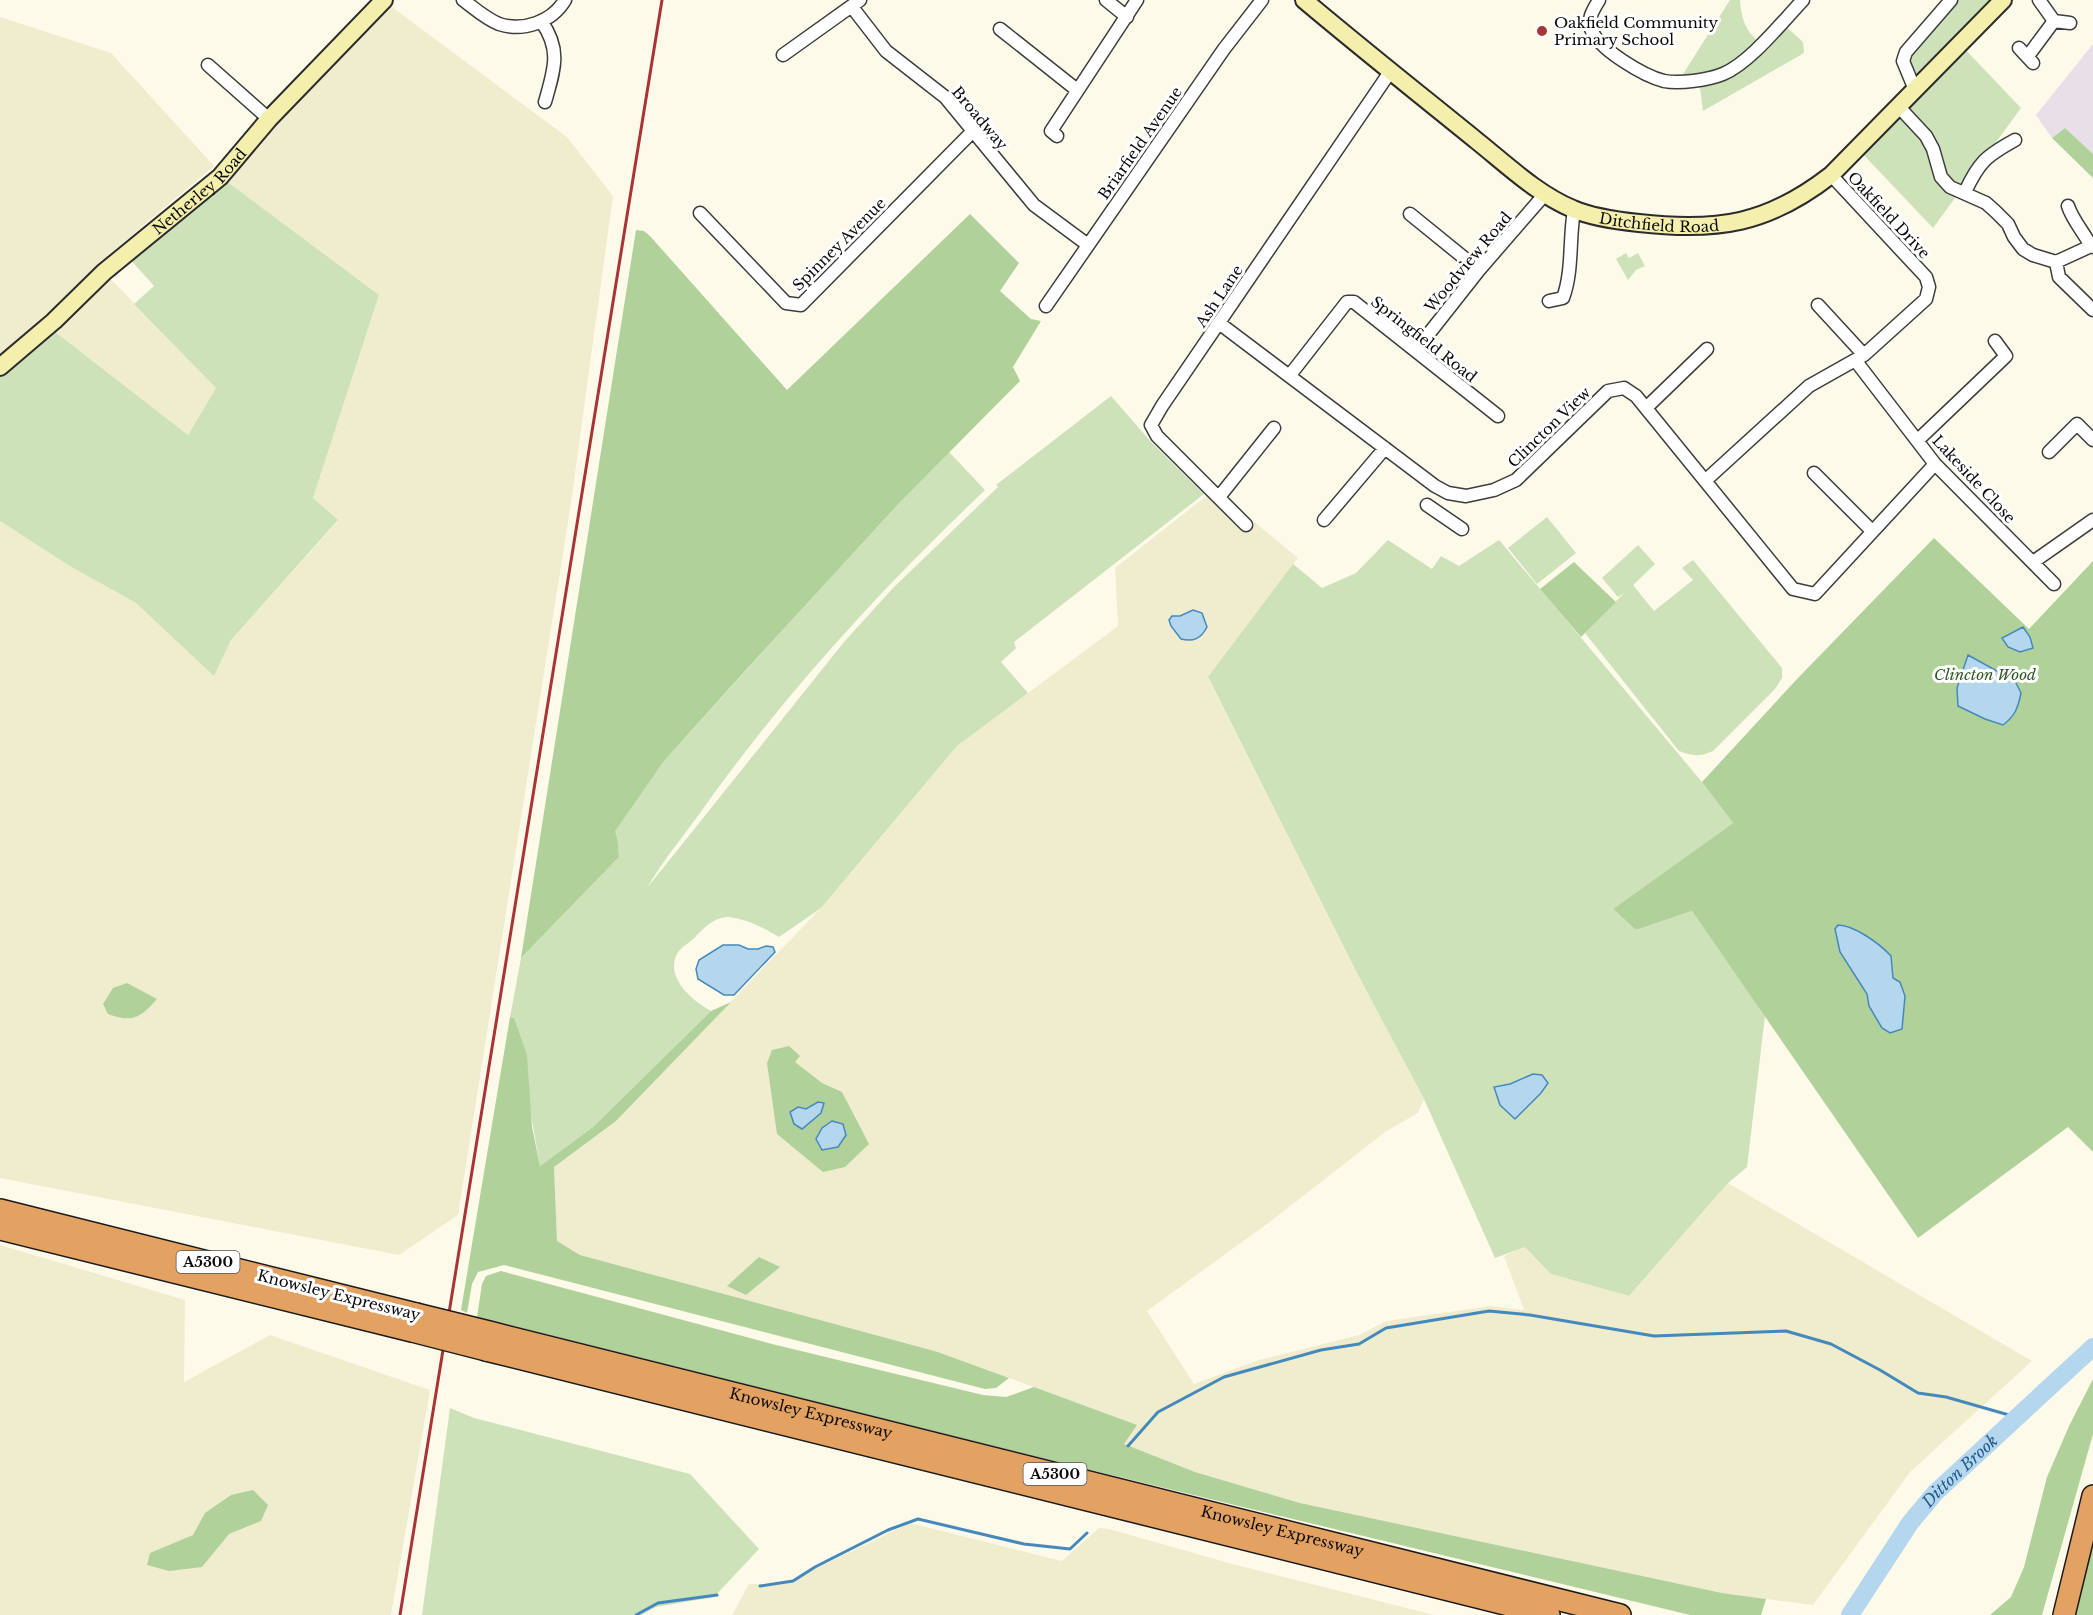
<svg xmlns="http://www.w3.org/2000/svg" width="2093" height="1615" font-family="'Libre Baskerville',serif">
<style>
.industrial{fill:#e8dfe9}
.farmland{fill:#efedce}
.green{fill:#cde2b9}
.forest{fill:#b1d19a}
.water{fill:#b5d7ee;stroke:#4589bc;stroke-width:1.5}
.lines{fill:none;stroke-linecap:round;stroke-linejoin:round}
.stream{stroke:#4589bc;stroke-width:3}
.river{stroke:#b5d7ee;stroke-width:18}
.street-casing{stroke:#3d3d3d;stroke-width:15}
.secondary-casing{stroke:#2c2c2c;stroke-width:20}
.highway-casing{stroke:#1b1b1b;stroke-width:24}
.street{stroke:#fff;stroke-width:12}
.secondary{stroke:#f5efad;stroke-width:16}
.highway{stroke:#e3a162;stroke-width:21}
.rail{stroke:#a93436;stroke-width:3}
.highway-bridge-casing{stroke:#1b1b1b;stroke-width:24;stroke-linecap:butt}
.highway-bridge{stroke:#e3a162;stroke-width:21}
.poi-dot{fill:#a93436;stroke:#fff;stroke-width:2}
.labels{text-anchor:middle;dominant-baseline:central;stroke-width:6;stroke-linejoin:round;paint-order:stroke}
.shield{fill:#fff;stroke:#545454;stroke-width:1.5}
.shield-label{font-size:14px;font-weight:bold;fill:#0a0a0a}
.poi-label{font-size:15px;fill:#0a0a0a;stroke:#fff;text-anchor:start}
.street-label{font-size:15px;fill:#0a0a0a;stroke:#fff}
.park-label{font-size:15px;font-style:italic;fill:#2d5a23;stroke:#fff}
.water-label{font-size:16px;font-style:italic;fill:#235c8d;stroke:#fff}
</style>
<rect width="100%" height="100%" fill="#fdfaea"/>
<path class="industrial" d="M2093,44V154L2065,128L2052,138L2036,115Z"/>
<path class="farmland" d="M392,7L567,137L613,196L571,503L458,1215L399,1255L0,1178V521L68,565L136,603L214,675L231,640L338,521L313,498L379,295L225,180L236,172L312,85Z
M0,17L111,53L214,166L100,262L41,321L0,354Z
M104,272L216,388L188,435L54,331Z
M1215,489L1298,558L1208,678L1356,971L1424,1099L1418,1113L1385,1132L1275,1218L1147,1311L1194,1384L1259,1360L1359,1335L1387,1321L1490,1306L1524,1310L1504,1256L1525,1246L1551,1274L1629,1296L1728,1183L2032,1361L1910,1472L1813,1605L1722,1593L1300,1503L1195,1472L1123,1444L1137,1425L938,1352L580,1255L557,1241L554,1167L616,1121L821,908L957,746L1118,626L1115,568Z
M0,1245L185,1300L184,1382L270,1335L430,1390L391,1615H0Z
M910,1523L1062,1561L1099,1528L1109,1529L1229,1563L1434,1615H732L749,1584H784Z"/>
<path class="green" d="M1730,0H1740C1742,22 1745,28 1760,44L1782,23L1803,42L1804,53L1703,111L1699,80L1678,82Z
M1951,0H2003L1960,44L2021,108L1933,228L1858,149L1915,90L1903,61Z
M225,180L379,295L313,498L338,520L231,640L214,676L136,603L68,565L0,521V376L54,331L188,435L216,388L134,304L154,286L129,258Z
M1626,253L1629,258L1638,253L1645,266L1636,270L1628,280L1616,259Z
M1111,396L1152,443L1204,494L1014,642L1016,648L1001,662L1028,693L957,746L821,908L779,937C762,927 747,919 728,917C715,917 705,927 697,935C692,942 681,946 677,954C665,978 692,1000 711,1011L593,1127L540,1166L514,1018L510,1017L521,958L619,857L618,842L614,831L664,761L895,506L949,452L985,490C883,587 787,691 705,806C686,833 663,860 647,888L844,642L893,588L998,487L996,485Z
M1547,517L1576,553L1537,584L1508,548Z
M1388,540L1432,569L1441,556L1459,566L1499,540L1702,782L1733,823L1613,909L1636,930L1692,911L1765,1016L1747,1167L1728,1183L1629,1296L1551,1274L1525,1247L1495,1258L1424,1099L1356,971L1208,677L1293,564L1322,588L1356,573Z
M1638,545L1655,564L1633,585L1654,611L1693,580L1682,568L1693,560L1782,668V678L1775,689L1713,751C1700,757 1692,756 1679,751L1585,633L1624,593L1618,597L1602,578Z
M450,1408L474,1418L690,1474L759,1549L714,1597L656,1607L641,1615H422Z"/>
<path class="forest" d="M2065,128L2093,154V178L2052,138Z
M970,214L1019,263L1000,291L1031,319L1041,321L1013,367L1020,381L898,504L745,671L664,761L615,831L618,842L619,857L521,958L636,230L644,231L650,236L787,390Z
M1934,538L2029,629L2093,561V1152L2068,1127L1918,1238L1692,911L1636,930L1613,909L1733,823L1702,782L1797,679Z
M1574,562L1616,602L1581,637L1540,589Z
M127,983L157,999C140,1018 133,1023 108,1014L103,1004L113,988Z
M731,1002L616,1121L554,1167L557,1241L580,1255L938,1352L1009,1378L996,1388L985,1389L504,1265L478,1272L472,1284L467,1313L461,1310L510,1017L514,1018L527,1055L532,1127L540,1166L593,1127L711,1011Z
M789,1046L800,1056L795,1062L822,1083L842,1092L869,1144L845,1167L823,1172L777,1134L767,1063L772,1050Z
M759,1257L780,1267L746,1295L727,1286Z
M501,1271L772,1344L983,1395L1006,1397L1034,1387L1137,1425L1124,1444L1195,1472L1300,1503L1722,1593L1766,1599L1761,1615H1690L1016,1452L477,1317L482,1284L486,1276Z
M2093,1379V1434L2042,1615H1990L2011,1597L2024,1567L2047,1477L2070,1424Z
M253,1490L268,1505L261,1521L229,1534L202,1567L169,1571L147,1565L150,1553L193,1535L205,1513L231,1495Z
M2093,1538V1615H2075L2077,1604Z"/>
<path class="water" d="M1193,610L1202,613L1207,627C1201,639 1193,642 1181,639L1171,626L1169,620L1172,616H1180Z
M2023,627L2030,637L2033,648L2020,652L2008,647L2002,638Z
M1968,655L2015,681L2021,693C2018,708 2015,716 2003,725L1985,719L1958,706L1957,688Z
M1838,925C1854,925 1880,944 1891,956L1893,978L1900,982L1905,996L1902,1029L1890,1033L1882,1028L1869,1006L1867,994L1840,952L1835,929Z
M723,945H739L748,949H758L766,946L773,947L775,952L734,995H724L698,979L696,969L699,960Z
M1533,1074L1542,1075L1548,1083L1541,1093L1515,1119L1500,1105L1494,1087L1510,1084Z
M818,1102L824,1103L821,1113L802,1129L794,1124L790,1112L798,1107L806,1109Z
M832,1121L843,1124L846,1135L838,1147L822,1150L816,1139L822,1128Z"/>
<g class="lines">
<path class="stream" d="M1128,1446L1158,1412L1224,1377L1321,1350L1359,1344L1386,1328L1489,1311L1530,1315L1654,1336L1786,1331L1831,1344L1880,1370L1918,1393L1946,1397L2016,1417
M760,1586L793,1581L815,1567L888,1530L918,1519L1024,1544L1070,1549L1087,1533
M636,1615L658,1603L717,1595"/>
<path class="river" id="s1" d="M1850,1615L1910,1523L1935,1493L2093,1347"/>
<g class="street-casing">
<path id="street" d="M463,0C474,8 486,19 499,24C523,32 552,22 565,0
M1106,0L1127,17
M1599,0C1594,9 1587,18 1591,29C1598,49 1644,76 1664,81C1680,84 1708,80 1723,74C1750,63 1782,22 1803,0
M2039,0L2054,21
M852,7L886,51L945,97L1034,205L1088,245
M541,21C562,50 554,70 545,102
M1000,29L1077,90
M2019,48L2033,63
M783,55L860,0
M2028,56L2054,21L2070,23
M208,65L269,119
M1915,90L1903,61L1906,52L1951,0
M1899,107L1926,136L1933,149L1941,177L1950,187L1986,203L1996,212L2008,224L2014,237L2023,249L2033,255L2056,262L2091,246L2093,247
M1057,136L1051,131L1137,0
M1965,192C1979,162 1986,156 2015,140
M2068,206C2072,219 2084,233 2091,246
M700,213L786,303L801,305L972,132
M1410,214L1479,270
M2056,262L2059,277L2093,310
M1549,301L1563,298C1573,271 1569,239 1574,210
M1818,305L1864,355
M1046,306L1224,49L1262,0
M1219,323L1435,486L1448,493L1466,496L1494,490L1516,480L1608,391L1624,388L1636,396L1793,589L1815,594L1935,464
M1416,350L1479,270L1545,194
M1855,360L1935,464L2054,584
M1290,375L1347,302H1354L1498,416
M1646,408L1707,349
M1918,440L2006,356L1995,341
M2049,452L2077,424L2093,440
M1814,473L1872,531
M1706,480L1809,386L1864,355L1926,299L1929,287L1926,277L1831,175
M1219,497L1274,428
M1427,505L1462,529
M1324,520L1385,448
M1246,525L1157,436L1151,425L1162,406L1390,72
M2033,562L2093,520"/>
</g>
<g class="secondary-casing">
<g id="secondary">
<path id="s2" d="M1304,0C1361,48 1419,94 1477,141C1507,165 1537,194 1573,209C1591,217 1620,221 1639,223C1718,232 1768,224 1831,175L2003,0"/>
<path id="s3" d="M0,367L54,321L104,272L220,177L269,119L384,0"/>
</g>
</g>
<g class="highway-casing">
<g id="highway">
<path d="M0,1210L416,1314"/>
<path d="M0,1229L412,1331"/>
<path id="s4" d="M489,1332L1620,1615"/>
<path d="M486,1350L1549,1615"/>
<path d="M2064,1615L2093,1496"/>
</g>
</g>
<use href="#street" class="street"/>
<use href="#secondary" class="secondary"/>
<use href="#highway" class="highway"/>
<path class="rail" d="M400,1615L662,0"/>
<g class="highway-bridge-casing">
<path id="highway-bridge" d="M416,1314L489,1332
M412,1331L486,1350"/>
</g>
<use href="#highway-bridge" class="highway-bridge"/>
</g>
<circle class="poi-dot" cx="1542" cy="31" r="6"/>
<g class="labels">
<g class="shield">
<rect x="176.5" y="1251" width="63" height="22" rx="4.5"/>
<rect x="1023.5" y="1463" width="63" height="22" rx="4.5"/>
</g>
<g class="shield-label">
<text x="208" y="1262">A5300</text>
<text x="1055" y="1474">A5300</text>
</g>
<g class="poi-label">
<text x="1554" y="22">Oakfield Community<tspan x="1554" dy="17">Primary School</tspan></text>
</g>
<g class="street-label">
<text transform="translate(980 118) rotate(50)">Broadway</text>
<text transform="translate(1140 143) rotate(-55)">Briarfield Avenue</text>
<text stroke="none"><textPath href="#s3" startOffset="266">Netherley Road</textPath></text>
<text transform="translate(1889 215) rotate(47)">Oakfield Drive</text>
<text stroke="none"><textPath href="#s2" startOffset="429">Ditchfield Road</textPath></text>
<text transform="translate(839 244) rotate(-45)">Spinney Avenue</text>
<text transform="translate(1468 262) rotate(-50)">Woodview Road</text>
<text transform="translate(1219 296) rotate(-56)">Ash Lane</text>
<text transform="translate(1424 339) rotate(38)">Springfield Road</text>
<text transform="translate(1549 427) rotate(-44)">Clincton View</text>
<text transform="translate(1974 479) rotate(47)">Lakeside Close</text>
<text transform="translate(339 1295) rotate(14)">Knowsley Expressway</text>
<text stroke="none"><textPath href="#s4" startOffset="332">Knowsley Expressway</textPath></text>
<text stroke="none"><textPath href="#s4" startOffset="818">Knowsley Expressway</textPath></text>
</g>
<g class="park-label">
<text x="1985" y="674">Clincton Wood</text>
</g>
<g class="water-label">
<text stroke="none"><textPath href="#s1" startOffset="182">Ditton Brook</textPath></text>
</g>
</g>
</svg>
